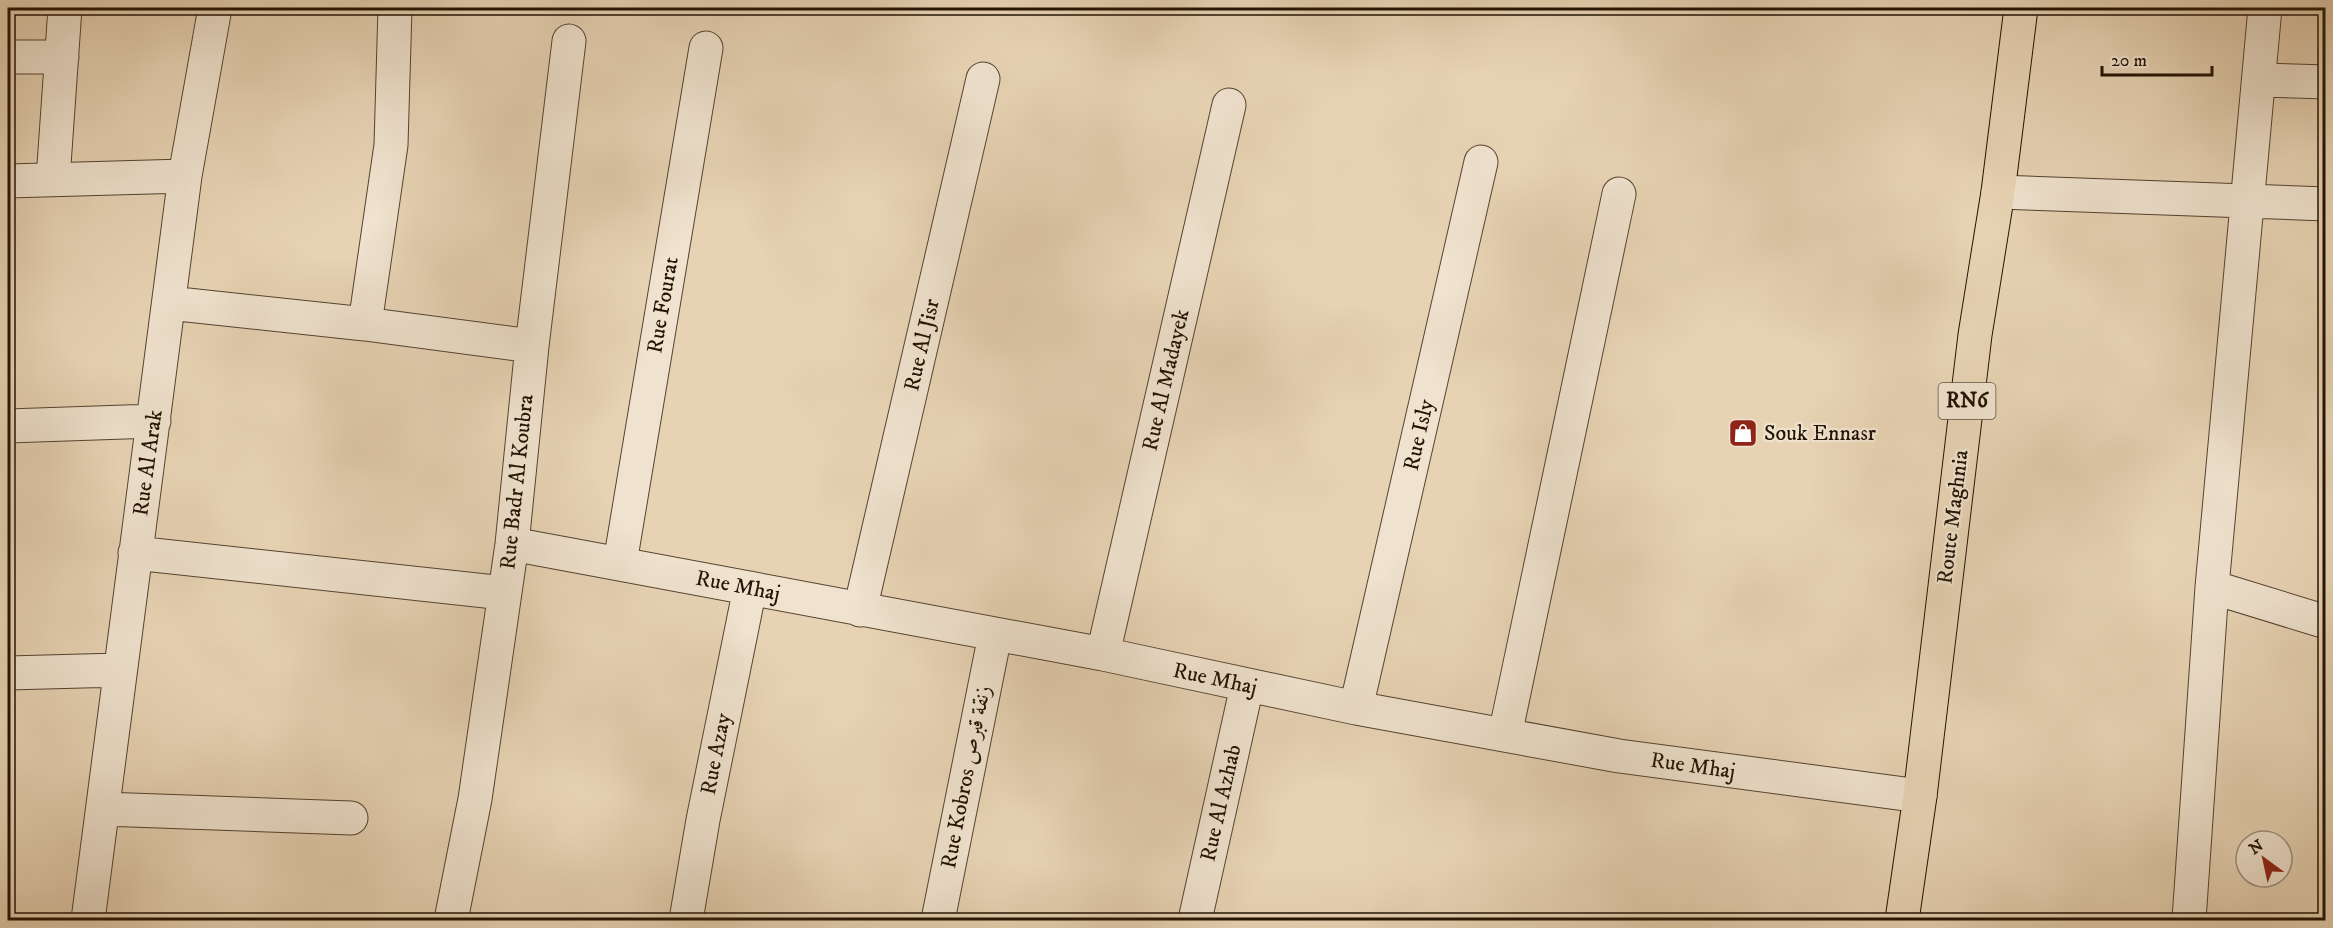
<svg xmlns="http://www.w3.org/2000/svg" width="2333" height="928" font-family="'IM FELL DW Pica',Amiri,serif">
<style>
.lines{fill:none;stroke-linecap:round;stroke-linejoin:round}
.minor-casing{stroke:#544330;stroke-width:35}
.major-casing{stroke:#231304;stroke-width:35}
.minor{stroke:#efe2ce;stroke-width:33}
.major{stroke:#e7d3b4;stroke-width:33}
.labels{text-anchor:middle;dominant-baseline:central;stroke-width:4.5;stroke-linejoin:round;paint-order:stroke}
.shield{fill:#efe2ce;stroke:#605141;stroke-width:1.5}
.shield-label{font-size:21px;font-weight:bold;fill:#231304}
.street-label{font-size:22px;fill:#231304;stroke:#efe2ce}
.poi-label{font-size:22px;fill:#231304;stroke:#efe2ce;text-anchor:start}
</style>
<rect width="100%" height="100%" fill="#e7d3b4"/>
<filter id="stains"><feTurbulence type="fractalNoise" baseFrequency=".00333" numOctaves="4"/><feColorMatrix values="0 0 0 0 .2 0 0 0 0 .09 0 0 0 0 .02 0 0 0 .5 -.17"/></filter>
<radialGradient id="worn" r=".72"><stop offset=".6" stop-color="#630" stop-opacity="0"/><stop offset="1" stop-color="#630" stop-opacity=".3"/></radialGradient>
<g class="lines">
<g class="minor-casing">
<path id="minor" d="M8,57H62
M2259,80L2326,82
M53,179L65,8
M8,181L185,176
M1998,192L2326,204
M169,303L365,324L532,346
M365,324L391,145L395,8
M8,426L154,421
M512,544L1103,654L1356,708L1619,756L1920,796
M135,553L504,593
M620,563L706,48
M2212,587L2326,622
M860,610L983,79
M1103,654L1229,105
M8,673L120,670
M1356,708L1481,162
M1505,735L1619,194
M103,809L351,818
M88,920L185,176L215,8
M451,920L475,799L512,544L532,346L569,41
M686,920L703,820L750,588
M938,920L995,635
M1195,920L1247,686
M2189,920L2212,587L2265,8"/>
</g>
<g class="major-casing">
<path id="major" d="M1902,920L1920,796L1975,335L1998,192L2021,8"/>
</g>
<use href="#minor" class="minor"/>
<use href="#major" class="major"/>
</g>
<defs>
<g id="shop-square" transform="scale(1.5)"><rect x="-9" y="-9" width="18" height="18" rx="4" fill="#8f2418" stroke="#efe2ce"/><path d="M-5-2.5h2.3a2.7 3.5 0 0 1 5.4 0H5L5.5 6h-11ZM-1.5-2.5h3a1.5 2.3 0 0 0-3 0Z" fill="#fff"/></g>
</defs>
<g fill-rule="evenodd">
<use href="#shop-square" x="1743" y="433"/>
</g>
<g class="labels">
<rect class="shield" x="1938.5" y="383" width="57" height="36" rx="4.5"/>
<g class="shield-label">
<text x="1967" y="401">RN6</text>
</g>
<g class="street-label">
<text transform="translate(663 305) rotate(-80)">Rue Fourat</text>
<text transform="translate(922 345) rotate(-77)">Rue Al Jisr</text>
<text transform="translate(1166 380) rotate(-77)">Rue Al Madayek</text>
<text transform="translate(1419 435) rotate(-77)">Rue Isly</text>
<text transform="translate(148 463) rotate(-82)">Rue Al Arak</text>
<text transform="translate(517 482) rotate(-84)">Rue Badr Al Koubra</text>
<text transform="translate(1953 517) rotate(-83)">Route Maghnia</text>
<text transform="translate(738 586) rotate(11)">Rue Mhaj</text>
<text transform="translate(1215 679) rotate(12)">Rue Mhaj</text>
<text transform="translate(716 754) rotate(-79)">Rue Azay</text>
<text transform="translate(1693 766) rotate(8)">Rue Mhaj</text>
<text transform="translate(966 777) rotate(-79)">Rue Kobros زنقة قبرص</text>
<text transform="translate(1221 803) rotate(-77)">Rue Al Azhab</text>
</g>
<g class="poi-label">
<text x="1764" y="433">Souk Ennasr</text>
</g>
</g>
<rect width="2333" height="928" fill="none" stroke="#e7d3b4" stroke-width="30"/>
<rect x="9" y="9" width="2315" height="910" fill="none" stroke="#231304" stroke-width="3"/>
<rect x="15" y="15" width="2303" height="898" fill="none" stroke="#231304" stroke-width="1.5"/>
<g transform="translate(2264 859) rotate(327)"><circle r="28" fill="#efe2ce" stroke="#9d8f7d" stroke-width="1.5"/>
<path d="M0-4.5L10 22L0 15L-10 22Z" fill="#8f2418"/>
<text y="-9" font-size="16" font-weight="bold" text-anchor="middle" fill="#231304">N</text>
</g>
<path d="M2102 66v9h110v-9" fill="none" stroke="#231304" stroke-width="3"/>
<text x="2111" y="66" font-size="18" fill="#231304" stroke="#efe2ce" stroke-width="4.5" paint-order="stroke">20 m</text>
<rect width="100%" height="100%" filter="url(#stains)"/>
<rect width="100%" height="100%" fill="url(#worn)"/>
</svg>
